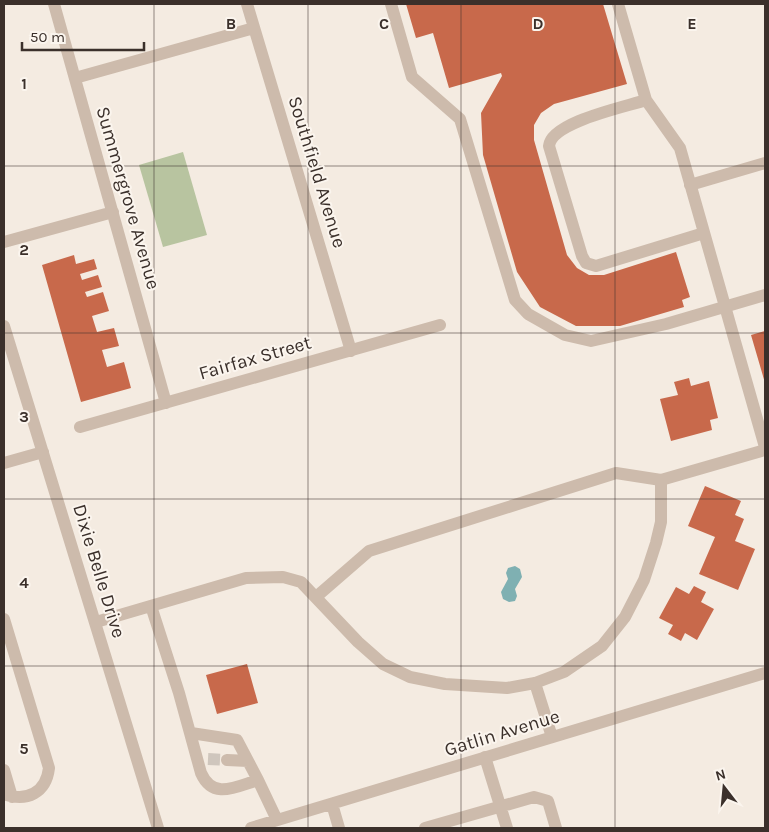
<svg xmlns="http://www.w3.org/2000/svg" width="769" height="832" font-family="Karla,sans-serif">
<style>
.green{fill:#b8c4a0}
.water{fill:#7fb0b2}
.building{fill:#c8694b}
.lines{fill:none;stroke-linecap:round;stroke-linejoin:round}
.minor-tunnel{stroke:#cfc6bd;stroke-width:12;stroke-dasharray:12 6;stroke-linecap:butt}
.minor{stroke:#cdbbac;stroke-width:12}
.grid{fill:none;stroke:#3b302b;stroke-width:1;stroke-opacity:0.55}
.labels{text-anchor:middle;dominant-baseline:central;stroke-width:4;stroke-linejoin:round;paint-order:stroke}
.street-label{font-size:19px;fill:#3b302b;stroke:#fbf5ee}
.grid-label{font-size:16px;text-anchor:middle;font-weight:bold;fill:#3b302b;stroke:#fbf5ee;stroke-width:4;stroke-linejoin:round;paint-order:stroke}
</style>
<rect width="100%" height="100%" fill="#f4ebe1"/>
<path class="green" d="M183,152L207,235L163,247L139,165Z"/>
<path class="water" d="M515,566L520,569L522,577L515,589L517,596L515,601L509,602L503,599L501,592L508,579L506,573L508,568Z"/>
<path class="building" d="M406,4H603L627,84L554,104L541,113L534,125V140L567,255L577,268L589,275H604L676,252L690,297L682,300L684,307L620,326H576L540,307L517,272L483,155L481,113L502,76L501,73L449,88L433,33L416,38Z
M74,255L76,264L94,259L97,269L80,274L82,280L98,275L102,287L85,292L87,297L103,292L109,311L92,316L97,332L114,328L119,346L102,350L107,367L124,362L131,388L81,402L42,265Z
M765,331V383L751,335Z
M689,378L691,386L709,381L718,418L710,420L712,430L671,441L660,399L678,395L674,382Z
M705,486L741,501L735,515L744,519L735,541L755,549L738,590L699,574L715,537L688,526Z
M694,586L706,592L701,602L714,609L697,640L685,633L681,641L668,634L673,625L659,618L676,587L689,594Z
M247,664L258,703L217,714L206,675Z"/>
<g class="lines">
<path class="minor-tunnel" d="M208,759L227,760"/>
<path class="minor" d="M54,4L166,403
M247,4L351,351
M391,4L412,77L460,119L515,300L528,314L565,335L591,341L666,324L765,295
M618,4L646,100L680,148L765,447
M75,78L254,28
M646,100C625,107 551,122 549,146L582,256L586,263L596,266L704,233
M690,185L765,163
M4,242L113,212
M4,326L158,828
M80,427L440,325
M4,463L43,452
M316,597L369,551L616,473L661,480
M151,606L179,693L201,773C213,800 235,787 258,780L277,820
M4,619L49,768C46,793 27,802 4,794
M96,622L246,578L283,577L301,582L358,642L383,664L410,677L445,684L507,688L535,683L564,672L602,646L625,617L644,580L656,543L661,522V480L765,450
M535,683L552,737
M191,733L237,740L258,780
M485,757L507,828
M227,760L248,761
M4,770L12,797
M332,804L339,828
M251,828L765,673
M425,828L534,797L548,801L556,828"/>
</g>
<path class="grid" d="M154,4V828M308,4V828M461,4V828M615,4V828M4,166H765M4,333H765M4,499H765M4,666H765"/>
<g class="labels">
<g class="street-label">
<text transform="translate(317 172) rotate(73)">Southfield Avenue</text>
<text transform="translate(128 198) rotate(74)">Summergrove Avenue</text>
<text transform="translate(255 358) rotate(-16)">Fairfax Street</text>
<text transform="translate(99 571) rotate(73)">Dixie Belle Drive</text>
<text transform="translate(502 733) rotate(-17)">Gatlin Avenue</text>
</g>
</g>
<g class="grid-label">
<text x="231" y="29">B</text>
<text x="384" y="29">C</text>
<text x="538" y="29">D</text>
<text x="692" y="29">E</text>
<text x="24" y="89">1</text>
<text x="24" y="255">2</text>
<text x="24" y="422">3</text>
<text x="24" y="588">4</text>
<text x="24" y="754">5</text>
</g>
<rect width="769" height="832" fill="none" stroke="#3b302b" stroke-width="10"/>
<g transform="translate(724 787) rotate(344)" stroke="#fbf5ee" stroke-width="4" paint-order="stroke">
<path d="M0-4L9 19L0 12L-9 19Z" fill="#3b302b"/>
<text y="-8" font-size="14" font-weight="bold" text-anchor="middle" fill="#3b302b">N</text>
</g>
<path d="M22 42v8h122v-8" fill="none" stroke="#3b302b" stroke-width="2.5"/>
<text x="30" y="42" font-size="15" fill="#3b302b" stroke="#fbf5ee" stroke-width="4" paint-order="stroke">50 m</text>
</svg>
